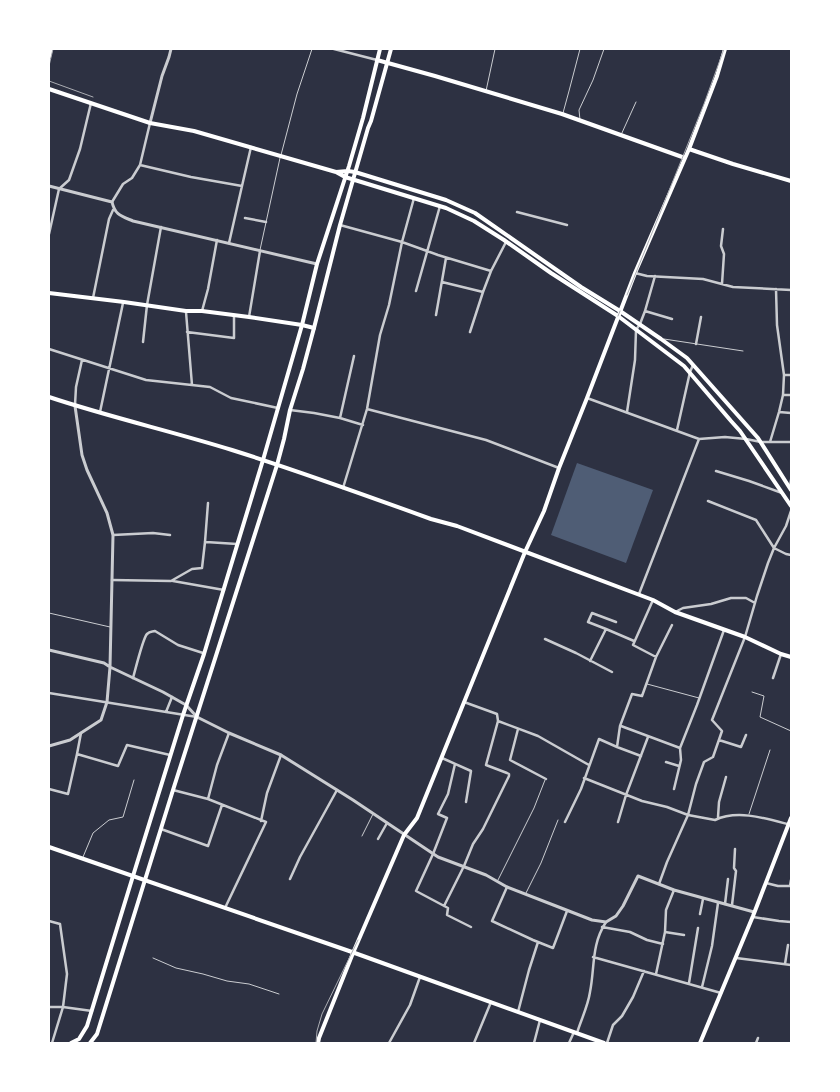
<svg xmlns="http://www.w3.org/2000/svg" width="840" height="1092" font-family="'Sofia Sans Condensed',sans-serif">
<style>
.water{fill:#4f5d75}
.lines{fill:none;stroke-linecap:round;stroke-linejoin:round}
.service{stroke:#caccd0;stroke-width:1}
.minor{stroke:#caccd0;stroke-width:2.5}
.tertiary{stroke:#caccd0;stroke-width:3}
.secondary{stroke:#fff;stroke-width:4}
.primary{stroke:#fff;stroke-width:4}
.tram{stroke:#abadb3;stroke-width:1}
</style>
<rect width="100%" height="100%" fill="#2d3142"/>
<path class="water" d="M577,463L653,490L626,563L551,535Z"/>
<g class="lines">
<path class="service" d="M486,91L495,49
M563,113L569,91L580,49
M580,120L579,110L593,80L604,49
M621,135L636,102
M281,155L297,94L312,49
M260,250L280,158
M664,339L743,351
M49,613L110,627
M647,684L699,698
M752,692L764,696L760,717L791,731
M749,814L770,750
M362,836L373,814
M83,857L93,833L109,820L123,817L134,780
M498,880L534,808L545,780
M526,893L541,863L558,820
M153,958L176,968L203,974L227,981L249,984L279,994"/>
<path class="minor" d="M334,49L377,60
M140,165L191,177L242,186L251,147
M112,202L123,184L132,178L140,165L150,123
M517,212L567,225
M245,218L266,222
M340,225L402,242L438,255L491,271
M49,234L59,189L69,180L80,149L91,103
M229,243L242,186
M635,273L647,276L703,279L733,287L791,290
M655,276L645,311L672,319
M442,282L483,292
M722,284L724,254L721,246L723,229
M416,291L440,206
M93,298L109,219L113,210
M202,311L208,289L217,240
M186,312L192,385
M436,315L446,258
M249,317L260,251
M187,332L234,338V315
M470,332L483,292L491,271L506,242
M143,342L147,305L161,227
M696,344L701,317
M49,349L146,380L210,387L231,398L278,408
M354,356L340,418L363,425
M784,375H791
M783,395H791
M587,398L699,439L725,437L746,439L761,442H791
M75,405L76,387L82,360
M367,409L486,440L559,468
M290,410L314,413L340,418
M100,412L123,303
M627,412L635,360L636,330L640,324L645,311
M779,412L791,413
M677,430L690,372L693,365
M770,442L779,412L783,395L784,375L777,325L776,289
M716,471L749,481L782,493
M790,487L791,480
M343,488L367,409L380,335L389,305L402,242L414,198
M708,501L756,520L774,548L786,554L791,555
M113,535L153,533L170,535
M206,542L237,544
M112,580L171,581L192,569L202,568L205,542L208,503
M173,581L224,590
M639,594L699,439
M653,600L633,645L656,657
M676,612L679,610L683,608L711,604L731,598H746L755,603
M606,629L588,622L592,613L616,622
M545,639L576,653L612,672
M590,661L606,629L634,641
M133,678C135,671 143,638 147,634C150,631 152,632 155,631L178,645L203,653
M773,678L781,654
M49,693L197,717
M464,702L497,714L498,721L538,736L589,765
M166,712L172,697
M621,726L680,748
M518,729L510,760L546,779
M719,740L741,747L746,735
M617,747L620,726L632,694L642,696L656,657L672,625
M77,754L81,733
M442,758L471,771L466,802
M666,762L679,766
M455,764L448,794L438,814L447,818L433,854L416,891L448,908L447,915L471,927
M584,778L642,801L667,807L688,815L715,820C738,809 768,819 791,825
M49,789L68,794L77,754L118,766L127,745L170,755
M674,789L681,760L680,748L697,705L724,630
M173,790L208,799L266,822L225,908
M208,799L217,765L229,733
M718,817L719,802L726,777
M261,821L267,793L281,755
M565,822L581,789L599,739L617,747L641,756
M618,822L626,795L648,737
M161,829L208,846L222,805
M378,839L387,823
M290,879L300,857L337,790
M766,883L778,886H791
M659,884L667,862L688,815L696,784L704,762L713,757L722,731L712,720L745,637L757,596L768,563L774,548L786,526L791,511
M790,886L791,880
M507,887L492,921L533,940L553,948L567,911
M725,904L728,879
M732,905L736,871L734,868L735,849
M444,906L464,866L473,844L483,829L509,776V774L507,773L486,765L498,721
M700,914L703,899
M753,917L779,921L791,922
M49,921L60,924L67,974L63,1007L52,1043
M602,927L630,932L647,940L663,944
M665,932L684,935
M593,957L721,993
M736,958L791,965
M785,964L788,945
M656,974L665,932L666,910L674,890
M689,983L698,928
M702,987L712,946L718,903
M49,1007H63L92,1011
M518,1012L529,970L538,942
M577,1033C581,1020 588,1006 590,992C595,967 591,945 606,922
M389,1043L410,1005L420,977
M474,1043L491,1002
M534,1043L540,1020
M569,1043L574,1032
M607,1043L613,1025L622,1016L633,997L644,971
M756,1043L758,1038"/>
<path class="tertiary" d="M150,123L162,76L169,57L171,49
M49,186L112,202C115,215 121,216 133,221L317,264
M49,650L104,663L110,667L163,692L186,705L197,717L229,733L281,755L353,800L438,857L486,875L507,887L556,906L592,920L606,922L616,916L623,906L638,876L674,890L754,912
M49,746L70,740L101,720L107,702L110,667L113,535L107,513L87,470L82,455L75,406"/>
<path class="secondary" d="M49,57L51,49
M377,60L435,76L562,114L685,158
M689,149L733,164L791,181
M49,293L124,302L186,311H202L249,317L302,325L314,328
M49,397C109,417 171,431 232,450C299,471 365,495 431,519L457,526L653,600L675,612L745,637L781,654L791,657
M49,847L352,952L604,1043
M318,1043L319,1038L353,953L404,835L417,818L525,552L544,511L559,468L587,398L635,273L689,149L717,76L725,49
M700,1043L753,916L791,818"/>
<path class="primary" d="M49,89L150,123L194,131L336,172L345,177L446,208L474,221L504,240L551,273L618,316L684,366L731,421L740,431L791,506
M336,172L348,171L355,172L446,200L475,213L581,287L620,311L661,339L687,358L758,438L791,490
M71,1043L79,1039L87,1026L133,876L183,715L204,654L263,460L302,325L317,264L349,166L363,118L380,49
M90,1043L97,1034L173,790L277,465L284,439L290,410L303,369L314,328L340,225L368,128L371,121L391,49"/>
<path class="tram" d="M49,66L53,49
M49,81L93,97
M627,295L704,104L724,49
M618,316L620,311
M316,1043L317,1031L322,1014L358,940"/>
</g>
<rect width="840" height="1092" fill="none" stroke="#ffffff" stroke-width="100"/>
</svg>
